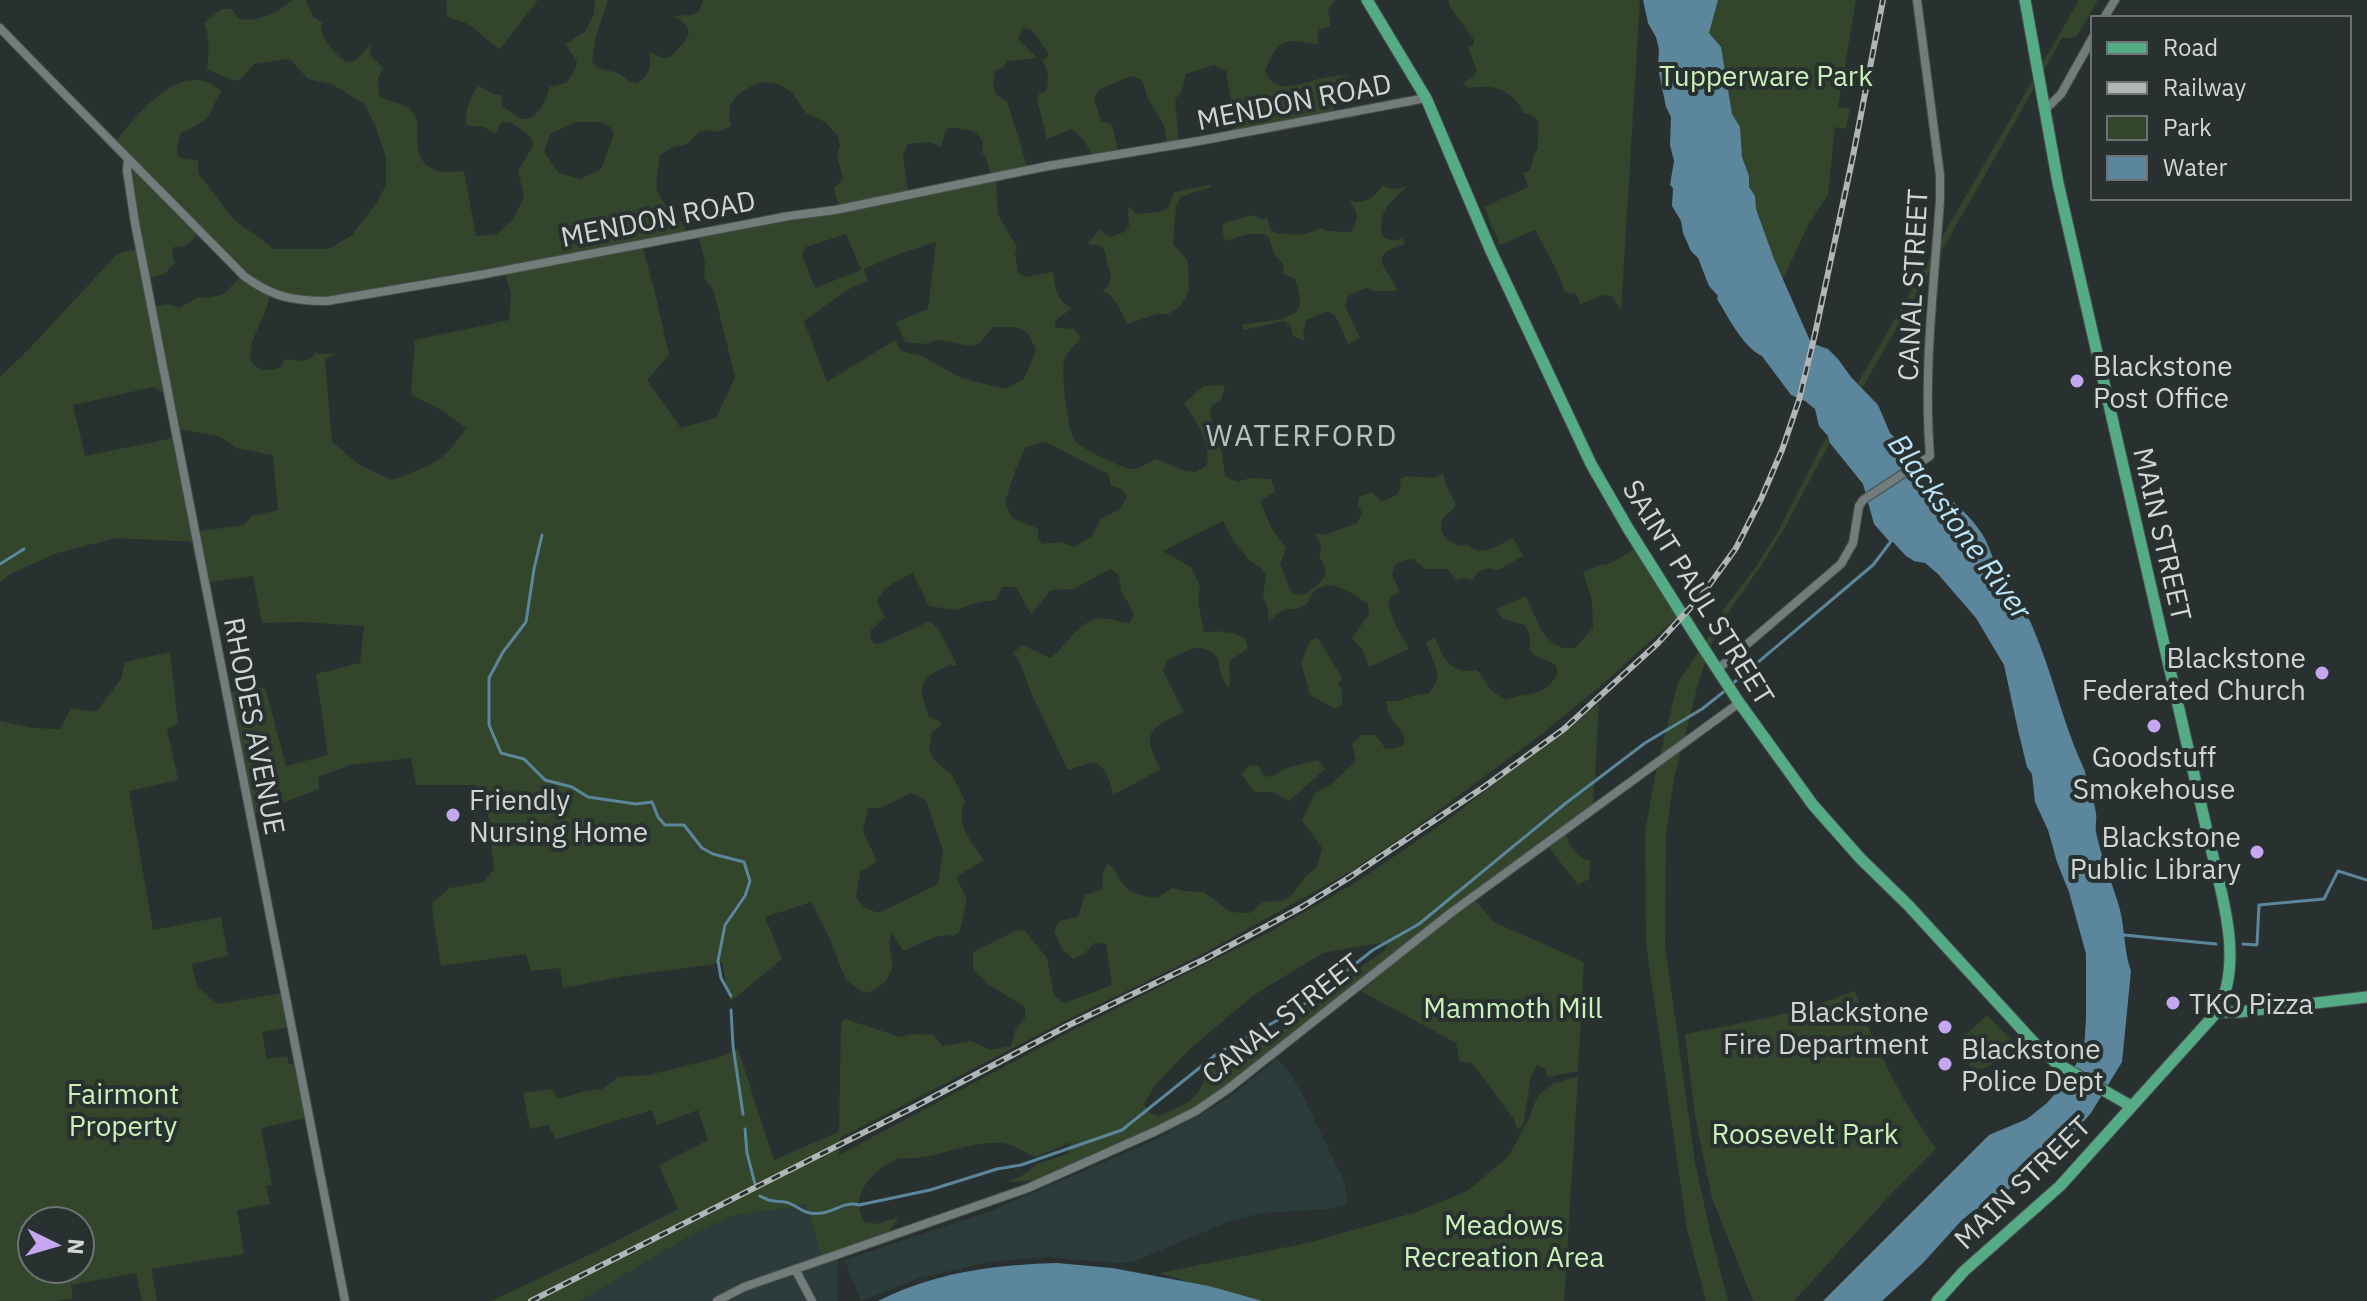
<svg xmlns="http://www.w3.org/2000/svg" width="2367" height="1301" font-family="'IBM Plex Sans',sans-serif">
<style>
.built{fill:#2c3c3a}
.green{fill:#33452b;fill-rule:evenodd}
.water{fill:#5b869c}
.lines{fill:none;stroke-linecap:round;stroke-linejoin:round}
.stream{stroke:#5b869c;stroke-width:3}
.minor-casing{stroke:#474e4d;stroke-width:10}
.major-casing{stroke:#474e4d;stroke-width:13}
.minor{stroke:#727c7a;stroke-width:8}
.major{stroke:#55ab85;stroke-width:11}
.rail-casing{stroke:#b0b6b5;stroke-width:6}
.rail{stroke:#293130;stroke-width:3;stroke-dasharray:9;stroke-linecap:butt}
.poi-dot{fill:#c5a7f1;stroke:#293130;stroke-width:3}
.labels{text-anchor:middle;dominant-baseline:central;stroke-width:8;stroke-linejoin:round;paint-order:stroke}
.park-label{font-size:28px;fill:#caf1b7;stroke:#293130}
.street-label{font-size:28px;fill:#d1d6d5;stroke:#293130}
.poi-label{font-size:28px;fill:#d1d6d5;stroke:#293130;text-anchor:start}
.neighbourhood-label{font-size:30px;letter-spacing:2px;fill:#b7c1bf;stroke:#293130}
.water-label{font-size:30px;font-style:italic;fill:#b9e3f8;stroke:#293130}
</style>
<rect width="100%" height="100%" fill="#293130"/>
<path class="built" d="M1277,1059L1288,1071L1300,1090L1345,1183L1347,1200L1344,1205L1330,1209L1261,1213L1246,1217L1227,1222L1135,1261L1119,1263L1044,1257L989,1262L919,1278L861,1301L845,1260L991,1211L1153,1141L1226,1100Z
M806,1203L816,1240L838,1253V1301H580L695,1233L734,1215L788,1208Z"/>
<path class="green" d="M293,0H306L313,17L323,23C322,25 321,27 321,29C321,37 341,63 350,62C358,61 365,50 370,45L371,56L383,68L378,77L379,96C391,105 409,100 416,118C418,123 417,132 417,137C418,170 434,174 464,171L476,236L497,234L514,218L524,196L518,171L534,144L530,136L511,122L501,123L495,134L484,127L466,125C465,111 470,95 479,86L495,95H501L502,106C509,110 518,120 527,119C538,118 549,96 549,87L566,83L575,70L577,61L565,44C573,41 577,35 585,32L594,14L595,0H608L596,36L592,61L597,68L618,73L629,81L637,83C650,76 652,65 649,51L662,58L670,57C686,39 701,32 674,16L693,15L699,11L703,0H1335L1328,10L1331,26L1319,30L1317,36L1318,45C1284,37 1278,39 1265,71C1277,98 1302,82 1323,78C1332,76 1341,76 1350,74L1336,80L1332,87L1334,115L1234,133L1230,117L1232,107L1226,71L1214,65L1186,74L1182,91L1175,100L1179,144L1167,145L1164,125L1148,99L1142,80L1131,76L1100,89L1094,98L1101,121L1112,124L1118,150L1092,154L1083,139L1072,129L1047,139L1037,99L1039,94L1046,91C1049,82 1049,69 1042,61L1048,56V53L1032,30L1022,28L1018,39L1037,58L1007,61L1003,67L995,71L993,83L996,95L1007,101L1028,170L996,179L998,215L1017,247L1015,255L1018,272L1025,277L1053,272C1055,287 1057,302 1072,308L1055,321L1056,328L1074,329L1081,337C1076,346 1065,351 1064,362C1061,373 1068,431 1074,440C1080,448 1124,470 1134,469C1141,468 1149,462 1156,459L1186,471L1196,472L1207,465C1211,440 1197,423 1184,403L1204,386L1225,385L1221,401L1213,404L1210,413L1215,432L1223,437L1221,447L1225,476L1237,482L1250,478L1271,479L1275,492L1260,501L1271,527L1286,548L1280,564L1291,592C1303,597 1307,594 1316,586C1328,576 1328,569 1319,557C1323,546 1320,541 1314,533L1324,535L1357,523L1362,513L1358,504L1359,497L1372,492L1381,501C1394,499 1403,493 1400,479L1406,476L1432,478L1443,474L1447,487L1456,505C1452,512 1444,515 1442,521C1437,537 1455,548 1468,545C1481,558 1499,545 1513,538L1523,556L1498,570L1489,568L1478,572L1473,580L1465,578L1457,580L1447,569H1425L1413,559L1405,560L1395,565L1392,574L1400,592L1392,596L1388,605L1396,626L1409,649L1369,667L1362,649L1352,638L1369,614L1368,604C1354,594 1328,575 1313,593C1308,599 1310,604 1302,607C1296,610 1290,608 1284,610C1278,612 1273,618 1269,622L1268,609L1263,596L1266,576L1262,569L1248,559L1234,542L1223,521L1163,551L1191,567L1200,586L1198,602L1204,632C1219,631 1231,631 1245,638L1248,648L1229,662L1230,688C1219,679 1221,669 1217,657C1199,640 1188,651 1168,660L1163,671L1184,712C1150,727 1140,734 1161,769L1113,795C1110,781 1108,769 1094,762L1068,770L1032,695L1019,660L1013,653L1022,645L1051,658C1065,647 1078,623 1096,619C1106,617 1120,622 1130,623L1134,613L1121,591L1119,575L1110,569L1073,589L1051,590L1031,614L1016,587H1002L996,600L980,602L955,610L929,606L913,573C899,580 882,587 877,602L885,617L871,630L870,638L875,644L882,643L930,621L939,630L957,665L953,666L951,664C918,680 917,684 929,717L939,721L942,725L932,732L929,751L935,761L952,775L965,801C954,824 971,841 984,860L956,877L967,899L960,931L954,936C938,932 919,945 903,951L892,933C883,952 902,962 885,981C879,988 872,992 863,993L846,980L829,937L811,902L765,917L782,959L730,1002L722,963L626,976L563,988L560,968L531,971L526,954L441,966L432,910L433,902L450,888L484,882L494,869L486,802L476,785H416L411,758L350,765L318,777L319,789L249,816L224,694L265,687L286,766L328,755L316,674L360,663L364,626L301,622L262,623L253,576L203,583L196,542L116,538L57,553L12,573L0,582V377L29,349L118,253L137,249L121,152L114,143C137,115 183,54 222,92C215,99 214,107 209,115C202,124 191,128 181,133C174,154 174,160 198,160V173L233,219L274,249H329L352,235L377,202L386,185V157L375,125L364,104L332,84L308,79L292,61L287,59L254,64L242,78L234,81L207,69C209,53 210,38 204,23L222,9H232L238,18C257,24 278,12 293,0ZM761,82L779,84L793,94L806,113L825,122L838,136L840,146L837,155L843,179L834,188L839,208L698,234L705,263L704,277L714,292L735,377L716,418L681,428L647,380L669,355L654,288L642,246L687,234C683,217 666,210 658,193C654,184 659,166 660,155L673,147L687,144L699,132L710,130L718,132L731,126C725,98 738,93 761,82ZM576,122H601L610,127L614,134L601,169L580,179L559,173L544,152L550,134ZM951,127L974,131L983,141L982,153L985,155L992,179L908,192L903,155L908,144L930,142L941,147L946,130ZM200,232L243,274L224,294L208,298L199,297L179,308L168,304L150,307L146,279L164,274L175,263L172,253L174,247L186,246ZM846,234L861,270L815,288L802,255L806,247ZM936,242L928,309L896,322L905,342L924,344L939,340L972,346L980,343L993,327C1020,328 1025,322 1036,350L1024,379L1005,389L961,378L922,356L901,351L895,340L827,382L804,321L847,290L868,281L864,269L899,254ZM504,271L511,293L509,320L415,340L411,395L442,410L466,428C444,463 428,467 391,480L360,465L332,442L325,360L334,354H321L315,352L312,358L305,361L285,359L281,367C274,370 270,371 262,369C237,364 259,327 265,312C268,306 269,299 270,293L328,301ZM153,387L165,394L172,428L219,436L236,448L273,455L278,510L252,516L244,525L194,532L174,438L85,456L73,405ZM1046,442L1108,474L1111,486L1122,489L1127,496C1123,509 1113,514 1101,518L1092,536L1074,547L1060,542L1042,544L1037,537L1039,529L1012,518L1005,502L1016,468L1026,447ZM911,793L926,800L943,850L938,884L879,913L865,908L856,897L860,872L877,862L863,831L868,808H881Z
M448,0H538L500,49C488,41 483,36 473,27C467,22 455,20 447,17L446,2Z
M1448,0H1640L1621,311L1613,297L1604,295L1580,304L1576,294L1565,292C1558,270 1546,250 1535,230L1500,245L1484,207L1528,187L1523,173L1530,170L1535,152L1538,149C1535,133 1548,118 1524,113C1513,90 1493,84 1469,88L1462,83L1472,78L1477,71L1468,47L1474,45V40L1450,7Z
M1654,0H1856L1838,107L1850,109L1846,129L1835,127L1828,195L1808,225L1777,292Z
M2079,0H2097V2L2077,36L2072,38H2062L1976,191L1817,466L1788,522L1763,563L1732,607L1711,644L1698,684L1674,778L1666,835L1665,946L1695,1162L1710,1231L1728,1301H1706L1687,1229L1646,944L1645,832L1655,776L1678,682L1706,641L1722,611L1756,567L1776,535L1821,447Z
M1210,185L1211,187L1180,197L1176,207L1173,244L1188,261L1189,290L1181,306L1168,314H1157L1127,324C1121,312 1116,296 1102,291L1108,287L1111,277L1104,249L1098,245L1087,244L1099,230L1110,237L1124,232L1129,226L1128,206L1136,214L1160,212L1168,208L1174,192Z
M1382,186L1394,189L1408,186C1392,200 1375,214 1383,237L1393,241L1402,238L1405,244C1362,256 1391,270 1397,291H1374L1366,288L1348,296L1345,306L1360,338L1348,344L1336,317L1328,311L1306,320L1303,334L1305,341L1293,336L1291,326L1284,321L1243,330V324C1257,322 1298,322 1300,304C1301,296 1297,286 1295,279L1284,274L1283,263L1275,256L1268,236C1254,230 1239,237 1225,241L1222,229L1224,223L1252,215L1261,219L1267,218L1271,230L1277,234C1285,233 1289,234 1296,235C1304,235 1314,231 1321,228L1326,231C1335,230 1343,234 1352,231C1359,216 1359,214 1349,201C1363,205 1375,198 1382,186Z
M1635,549L1682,613L1598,688L1543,733L1410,832L1348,873L1199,956L1065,1021L840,1138L839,1155L1071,1031L1262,936L1355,883L1449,819L1599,703L1593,810L1565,831L1570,846L1583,859L1590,860L1589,879L1578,885L1548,846L1473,898L1494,922L1584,962L1578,1071L1548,1077L1544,1068L1537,1065L1531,1076L1523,1125L1517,1130L1515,1121L1472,1063L1460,1062L1456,1043L1361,991L1374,981L1369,975L1196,1109L1036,1180L1007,1182L1023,1175L1037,1164L1068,1154L1071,1142L1036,1157C1024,1153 1015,1144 1002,1143C973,1141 944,1155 916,1158C910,1159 902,1157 897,1159C896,1159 887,1165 886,1165C866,1178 851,1199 864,1222L876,1224L899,1217L890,1230L882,1237L822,1258L806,1204L788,1208L734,1215L695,1233L580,1301H491L593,1253L678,1209L659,1165L708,1140L698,1110L657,1125L652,1110L556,1139L548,1125L530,1129L523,1093L552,1089L558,1099L582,1092L602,1089L618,1077L649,1075L717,1058L738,1049L774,1160L839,1132L841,1024L845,1019L900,1037L912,1034L933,1035L943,1046L971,1041L990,1050L1011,1046L1015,1030L1025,1018V1007L988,984L973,969V952L1017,930L1025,931L1047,958L1054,996L1065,1003L1112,985L1106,944L1094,943L1085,953L1073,959L1062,949L1054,931L1059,921L1078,917L1085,895L1102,889L1103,872L1108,864C1116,869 1115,872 1120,880C1129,894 1142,896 1157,898L1172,888L1184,891L1204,892L1230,912L1250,913L1263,902L1281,901L1293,894L1305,877L1317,867L1322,848L1302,820L1315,793L1330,785L1356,761L1352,744L1362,735H1375L1386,749C1424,748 1393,724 1389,714C1387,710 1387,705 1386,701H1398L1415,695L1428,694C1447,673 1432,665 1426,642L1435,638C1443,658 1451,675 1477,670L1492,691L1506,700C1530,690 1544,699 1558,673L1555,664L1534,655L1530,650V636L1525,625L1503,619L1496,609L1526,596C1537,619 1544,652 1575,648L1593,628L1592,600L1583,572L1600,565L1609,564ZM1379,943L1387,946L1386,949L1299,1012L1241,1060C1200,1056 1213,1078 1194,1097C1184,1106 1171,1111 1159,1116L1149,1113L1144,1104L1155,1085L1192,1047L1254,995L1323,953Z
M1318,638L1342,678L1338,683L1342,691V704L1335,709L1310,695L1301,663L1310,641Z
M170,652L178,724L167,729L178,780L129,791L153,930L221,917L228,956L192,964L197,987L218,1004L282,993L288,1027L262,1032L267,1059L287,1056L289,1064L295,1063L306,1118L261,1128L272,1185L266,1186L270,1204L237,1210L244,1254L151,1269L157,1301H142L136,1273L71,1285L73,1299L56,1301H0V721L33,728L60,729L71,708L96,712L121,679L125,662ZM32,1221H80V1269H32Z
M1318,760L1325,769L1289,801L1273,792H1255L1241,774L1249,766L1258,765L1263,775L1271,777L1286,768Z
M1855,991C1874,1047 1902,1101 1936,1149L1892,1193L1794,1301H1753L1712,1198L1695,1116L1685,1034C1743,1023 1799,1013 1855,991Z
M1987,1015L2013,1042C2000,1055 1987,1078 1969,1065L1970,1062L1966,1058L1973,1051L1961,1039Z
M1578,1077L1564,1301H1249L1160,1273L1307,1243L1417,1212L1467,1191L1508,1157L1528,1121L1538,1095L1553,1083Z"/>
<path class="water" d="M1643,0H1718L1709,33L1721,47L1732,114L1740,127L1742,157L1749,176V187L1755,196L1756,209L1774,259L1811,343L1828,349L1838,359L1851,377L1878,405L1890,433L1905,447L1925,488C1931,490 1937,490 1942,494C1958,504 1979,525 1987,543C1993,558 1999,573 2006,587C2011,596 2021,602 2025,611C2051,662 2060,719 2085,771C2086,786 2094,798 2096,813C2097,819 2095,825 2096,832C2101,858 2113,884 2120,910C2125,930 2124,952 2131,971L2122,1062L2091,1113L2076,1130L2044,1157L2036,1161L2019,1181L1998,1198L1973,1211L1962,1220L1923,1263L1882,1301H1823L1989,1135L2027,1119L2047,1103L2067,1080L2084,1050L2086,1019V954L2069,892L2057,862L2048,830L2035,802L2032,774L2027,767L2018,730L2004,665L1976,618L1938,574L1925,563L1914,561L1906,556L1893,542L1889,541L1874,524L1863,484L1830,443L1828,436L1819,426L1815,409L1805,401L1791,395L1762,356C1742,346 1729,318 1717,299L1718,296L1709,286L1698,258L1691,251L1683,233L1681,221L1672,206L1673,188L1670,185L1674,161L1670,145L1671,117L1666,107L1658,68L1659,49L1656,37L1648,23Z
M1057,1263L1112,1268L1209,1286L1262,1301H878C936,1272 993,1265 1057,1263Z"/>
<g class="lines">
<path class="stream" d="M542,535L534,569L526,622L503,652L489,678V725L501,753L524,759L545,780L572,787L588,797L636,804L652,802L658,817L665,825H684L702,848L713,854L744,862L750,881L745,896L725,925L718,961L721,978L731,996
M0,564L24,549
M1731,685L1873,565L1892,540
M2124,935L2216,944
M2243,944L2257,945L2259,905L2324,899L2338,871L2367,880
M731,1010L733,1046L743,1114
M745,1129L747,1153L755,1184
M760,1196C773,1203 772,1200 785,1202C798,1204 801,1216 822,1213C836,1211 845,1201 859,1205L930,1190L997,1169L1021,1165L1122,1130L1218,1053L1298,1009L1373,950L1419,924L1566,803L1645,743L1702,709L1726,690"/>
<g class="minor-casing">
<path id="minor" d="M2104,18L2115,0
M0,28C80,111 163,193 244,276C273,297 292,301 327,301L480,275L789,216L835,210L1048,166L1199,141L1426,98
M2045,110L2061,94L2093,37
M128,159L127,171L135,223L345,1301
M1718,669L1841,564L1853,543L1859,506L1863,500L1930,456C1923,371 1934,285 1940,200V175L1917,0
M795,1269L812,1301
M717,1301L744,1287L1028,1188L1156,1131L1196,1111L1228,1089L1452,912L1739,703"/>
</g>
<g class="major-casing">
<path id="major" d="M1367,0L1426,98L1491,251L1591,464L1629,530L1695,635L1738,701L1813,805L1860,858L1909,906L2038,1047L2056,1063L2131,1106
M2217,1012H2239L2367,997
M1937,1301L1964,1271L2060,1186L2217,1012C2246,959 2219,887 2207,831L2058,183L2025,0"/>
</g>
<use href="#minor" class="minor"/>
<use href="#major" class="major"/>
<g class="rail-casing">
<path id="rail" d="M531,1301L918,1105L1067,1026L1203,960L1302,907L1350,877L1484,787L1564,729L1658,643L1702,595L1736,548L1761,499L1782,450L1799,400L1815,334L1853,156L1883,0"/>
</g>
<use href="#rail" class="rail"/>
</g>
<g class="poi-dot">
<circle cx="2077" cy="381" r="8"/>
<circle cx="2322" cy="673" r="8"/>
<circle cx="2154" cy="726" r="8"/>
<circle cx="453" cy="815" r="8"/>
<circle cx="2257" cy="852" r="8"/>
<circle cx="2173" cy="1003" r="8"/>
<circle cx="1945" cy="1027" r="8"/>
<circle cx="1945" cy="1064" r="8"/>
</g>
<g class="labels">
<g class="park-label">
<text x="1766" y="75">Tupperware Park</text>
<text x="1513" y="1007">Mammoth Mill</text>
<text x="123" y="1093">Fairmont<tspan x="123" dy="32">Property</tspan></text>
<text x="1805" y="1133">Roosevelt Park</text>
<text x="1504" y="1224">Meadows<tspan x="1504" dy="32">Recreation Area</tspan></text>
</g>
<g class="street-label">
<text transform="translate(1294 101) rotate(-11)">MENDON ROAD</text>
<text transform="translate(658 218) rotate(-11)">MENDON ROAD</text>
<text transform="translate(1912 285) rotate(-87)">CANAL STREET</text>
<text transform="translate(2163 534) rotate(77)">MAIN STREET</text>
<text transform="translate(1699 592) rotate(58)">SAINT PAUL STREET</text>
<text transform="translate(255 726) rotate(79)">RHODES AVENUE</text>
<text transform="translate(1281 1018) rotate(-38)">CANAL STREET</text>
<text transform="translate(2022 1182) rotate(-44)">MAIN STREET</text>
</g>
<g class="poi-label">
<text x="2093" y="365">Blackstone<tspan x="2093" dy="32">Post Office</tspan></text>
<text x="2306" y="657" text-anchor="end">Blackstone<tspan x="2306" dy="32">Federated Church</tspan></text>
<text x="2154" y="756" text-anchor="middle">Goodstuff<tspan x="2154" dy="32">Smokehouse</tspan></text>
<text x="469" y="799">Friendly<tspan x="469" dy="32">Nursing Home</tspan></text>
<text x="2241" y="836" text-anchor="end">Blackstone<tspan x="2241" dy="32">Public Library</tspan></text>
<text x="2189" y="1003">TKO Pizza</text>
<text x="1929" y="1011" text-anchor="end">Blackstone<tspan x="1929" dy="32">Fire Department</tspan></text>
<text x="1961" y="1048">Blackstone<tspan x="1961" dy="32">Police Dept</tspan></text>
</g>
<g class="neighbourhood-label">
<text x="1302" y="434">WATERFORD</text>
</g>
<g class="water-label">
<text transform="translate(1961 526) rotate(54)">Blackstone River</text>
</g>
</g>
<rect x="2091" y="16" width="260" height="184" fill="#293130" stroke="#6c7372" stroke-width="2"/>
<rect x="2107" y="42" width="40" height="12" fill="#55ab85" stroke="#6c7372" stroke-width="2"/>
<text x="2163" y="56" font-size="24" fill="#d1d6d5">Road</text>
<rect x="2107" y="82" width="40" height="12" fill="#b0b6b5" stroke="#6c7372" stroke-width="2"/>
<text x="2163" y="96" font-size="24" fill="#d1d6d5">Railway</text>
<rect x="2107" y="116" width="40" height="24" fill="#33452b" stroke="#6c7372" stroke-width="2"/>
<text x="2163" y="136" font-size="24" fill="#d1d6d5">Park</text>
<rect x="2107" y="156" width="40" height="24" fill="#5b869c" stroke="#6c7372" stroke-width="2"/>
<text x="2163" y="176" font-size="24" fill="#d1d6d5">Water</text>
<g transform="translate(56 1245) rotate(95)"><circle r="38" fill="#293130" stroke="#6c7372" stroke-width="2"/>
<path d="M0-6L14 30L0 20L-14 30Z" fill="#c5a7f1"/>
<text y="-12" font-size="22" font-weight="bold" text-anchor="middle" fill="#d1d6d5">N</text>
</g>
</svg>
